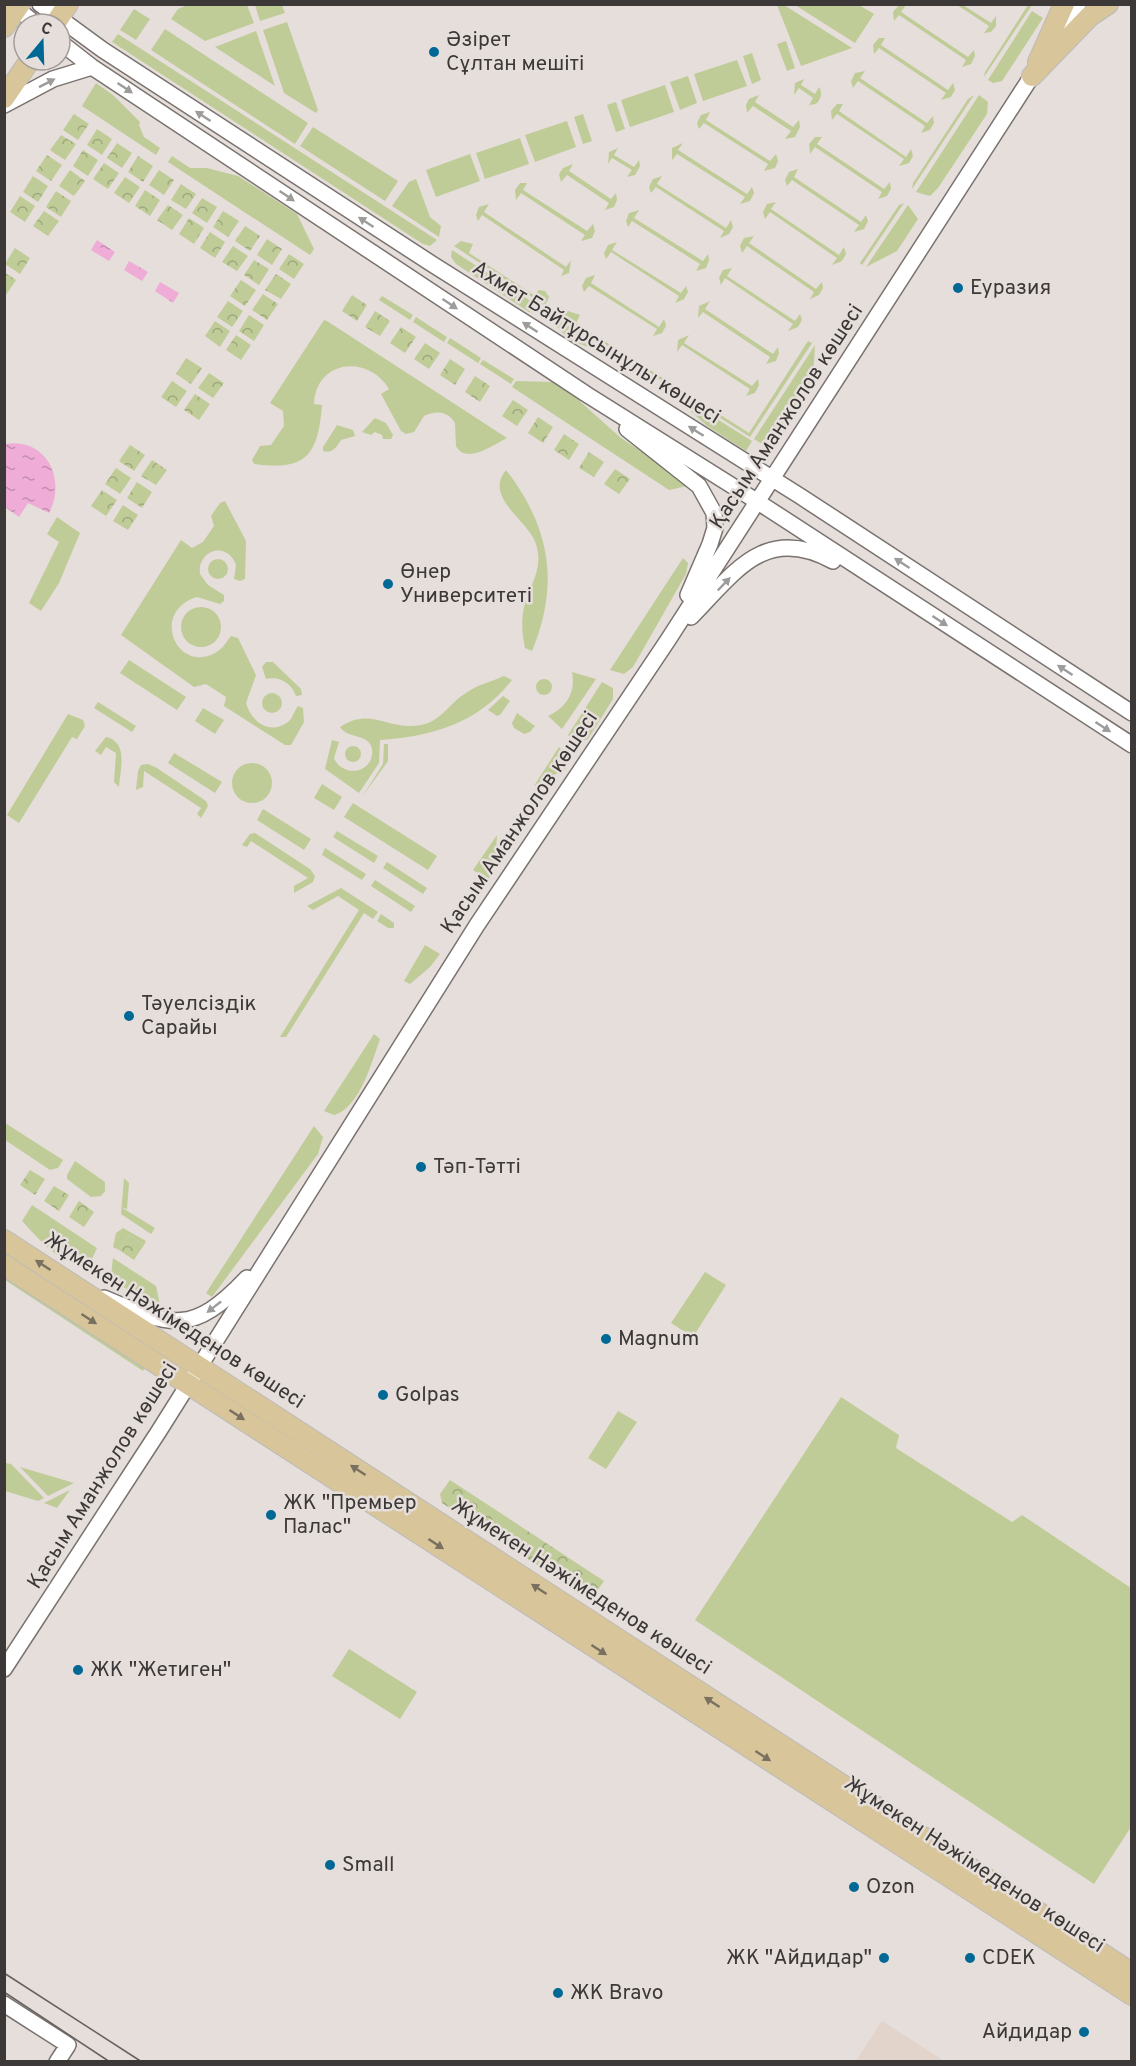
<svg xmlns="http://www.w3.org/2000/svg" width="1136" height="2066" font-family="Overpass,sans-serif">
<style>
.built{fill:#e2d3cb}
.green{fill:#c0cc98}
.forest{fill:url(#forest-crowns)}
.water{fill:url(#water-ripples)}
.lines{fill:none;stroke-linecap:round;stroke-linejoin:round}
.minor-casing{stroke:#79726e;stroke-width:18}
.major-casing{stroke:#bcbbbb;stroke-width:22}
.minor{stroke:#fff;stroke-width:15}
.major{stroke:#d9c59a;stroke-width:20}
.tram{stroke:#65615f;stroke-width:1.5}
.oneway{fill:#9d9c9b}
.oneway2{fill:#7a705f}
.poi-dot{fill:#006895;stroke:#e5deda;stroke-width:2}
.labels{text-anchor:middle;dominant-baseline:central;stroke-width:5;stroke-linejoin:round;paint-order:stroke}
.poi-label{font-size:21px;fill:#3b3837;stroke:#e5deda;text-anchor:start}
.street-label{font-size:21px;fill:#3b3837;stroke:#e5deda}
</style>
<defs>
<pattern id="forest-crowns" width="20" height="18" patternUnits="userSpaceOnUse" patternTransform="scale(1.5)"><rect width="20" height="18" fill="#c0cc98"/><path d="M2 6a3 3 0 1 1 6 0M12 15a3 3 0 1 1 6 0" fill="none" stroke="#9da77d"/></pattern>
<pattern id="water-ripples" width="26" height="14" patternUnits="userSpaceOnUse" patternTransform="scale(1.5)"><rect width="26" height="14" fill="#eeacd6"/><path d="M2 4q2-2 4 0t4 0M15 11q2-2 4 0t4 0" fill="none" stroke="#c28dae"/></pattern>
</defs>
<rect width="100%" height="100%" fill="#e5deda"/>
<path class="built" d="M882,2021L944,2061H856Z"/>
<path class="green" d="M190,4L247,5L254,23L205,41L171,19L178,9Z
M255,5H282L285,13L260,21Z
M777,5H784L852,48L801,66Z
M795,5H859L874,14L855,43Z
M899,5H906L901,12L968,57L974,50L975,56L971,64L962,67L966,60L899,15L894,21L893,12Z
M957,5H963L991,23L996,16V26L991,32L984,33L989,26Z
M1028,5H1032L984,77L985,72Z
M134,9L150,19L136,40L120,30Z
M1032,11L1043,18L1002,81L993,83L988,80Z
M287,22L318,110L316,113L284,93L263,30Z
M165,29L308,123L295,144L151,50Z
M256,31L275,86L215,47Z
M118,34L437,240L430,246L423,244L112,42Z
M879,38H885L881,45L948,90L953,83L955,90L951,97L941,100L946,93L879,48L874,54L873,45Z
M786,41L795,68L787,71L777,44Z
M752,53L761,80L752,84L743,56Z
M737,60L747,86L703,101L694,74Z
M865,71L860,78L927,123L933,116L934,123L930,130L921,133L925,126L858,81L853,88L851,81L855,73Z
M688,76L697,103L680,110L670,82Z
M804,79L801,85L815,94L819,87C823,93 821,99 816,104L809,105L813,98L799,88L794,95L795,83Z
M96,83L113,95L140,122L139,125L144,137L160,148L156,155L82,106Z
M665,85L674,112L630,127L621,100Z
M759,95L755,102L793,127L799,120L800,127L795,137L785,139L791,131L753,106L747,113L746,105L749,99Z
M974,95L912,189L913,183L968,99Z
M979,95L988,102L987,114L938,188L930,196L916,192Z
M616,102L625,129L616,132L607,105Z
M837,104H843L839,111L906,157L911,149L913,156L909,163L899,166L904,159L837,114L832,120L831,111Z
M710,112L706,120L770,161L776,154L778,161L775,168L764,171L768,164L704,123L699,129L697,123L701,115Z
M583,114L592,141L583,144L574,117Z
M567,121L576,147L535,162L525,135Z
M313,127L398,181L385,201L300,146Z
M815,137H822L817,144L884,189L890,182L891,189L887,196L878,199L882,192L815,147L810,154L809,144Z
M520,138L529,164L485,179L476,153Z
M683,143L678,150L747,194L752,187L754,193L750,201L740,204L745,197L677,154L672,160V148Z
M618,148L614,155L634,167L639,160L640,166L635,175L627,177L632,170L612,158L608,164L609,152Z
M470,154L480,181L436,197L426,170Z
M172,156L190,168H207L238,176L297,214L314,249L310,255L168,162Z
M573,164L569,171L611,199L616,193L617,200L614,207L605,210L609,203L567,175L561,182L559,174L563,168Z
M798,169L794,177L861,222L866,215L868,221L864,229L854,232L859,225L792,180L787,186L785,180L789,172Z
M662,176L657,184L726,228L731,220L733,227L729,234L720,238L724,231L656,187L651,193L649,187L653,179Z
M416,179L430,217L441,226L439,237L392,206L409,182Z
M520,183H527L523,190L587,231L593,224L595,231L592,238L581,241L585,235L521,193L516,200L515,190Z
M776,202L771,209L839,255L844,247L846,254L842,261L832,265L837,258L770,212L765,219L763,212L767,204Z
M904,203L862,265L860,263L899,205Z
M489,204L484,212L566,267L571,260L569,273L561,276L564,270L482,215L478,221L476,215L479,207Z
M908,205L918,219L897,251L866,267Z
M639,210L634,218L703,261L708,254L709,260L706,268L696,271L700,264L632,221L628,227L626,221L629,213Z
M754,236L749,243L816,289L822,282L823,288L819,295L810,299L814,292L747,246L742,253L740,246L744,238Z
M461,241L473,244L469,253L534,295L539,290L545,291L549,297L545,306L454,246Z
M617,242L612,250L681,293L686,286L688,292L684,299L675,303L679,296L611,252L606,259L604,253L608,245Z
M452,250L543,309L538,313L529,312L456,264L451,257Z
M732,268L727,276L795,321L800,314L802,320L798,327L788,331L793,324L725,278L721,285L719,278L723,270Z
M595,275L591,283L659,327L664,319L666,326L662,333L653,336L657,329L589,286L584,292L582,286L586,278Z
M382,296L413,315L410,320L379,300Z
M710,301L705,309L773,354L778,347L779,353L776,361L766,364L770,357L703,312L698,318L699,306Z
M568,311L580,315L576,323L749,433L808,341L812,343L750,437L561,316Z
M416,317L447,337L444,342L413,322Z
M558,319L605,350L603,353L570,340L557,327Z
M324,320L327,321L507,438C493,445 466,465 456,446L455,423C448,411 436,410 424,416L414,432L406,434L401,431L381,394L389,389C368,354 316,360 314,404L322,405C318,456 306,471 254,464L252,460L260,446L271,445L284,426L283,411L270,403Z
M689,335L684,343L752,386L758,379L759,385L755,393L746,396L750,389L682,345L677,352L678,340Z
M450,338L481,358L478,363L447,343Z
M815,345L813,378L769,448L754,439Z
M483,360L514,379L511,384L480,364Z
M516,381L552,382L575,397L621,438L692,485L669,490L512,387Z
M677,394L752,441L746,451L706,425L675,397Z
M375,418L386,423L393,435L391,439H383L382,435L375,432L371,435L362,432Z
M337,425L353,430L355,436L341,440C337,447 332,454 323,451V447Z
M506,470C550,527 560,583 532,651L525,648C522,634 521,621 524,607C530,584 544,569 536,544C529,521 483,497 506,470Z
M225,501L246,541L245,579L240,581L234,579L236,565C227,540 197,550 200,574L208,585L224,595V601L220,604L197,597C150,611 176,674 215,653C223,649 226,642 231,636L238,638L256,675L246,703C251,721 269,736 288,722C293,718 294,711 298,706L303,708L304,722L291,745H285L224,706L226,697L206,684L194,687L121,635L181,540L192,548L203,542L214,526L211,516L220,503Z
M57,517L80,533L59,583L41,611L29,603L59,542L47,534Z
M683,558L688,563L686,574L633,667L624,674L610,670Z
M208 569a10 10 0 1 1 20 0a10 10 0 1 1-20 0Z
M181 627a20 20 0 1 1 40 0a20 20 0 1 1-40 0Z
M129,660L186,697L177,710L120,673Z
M266,662H273L301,689L302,695L296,696C291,683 280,676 266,679L262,667Z
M572,672L596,679L562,729L548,716C567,707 576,692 572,672Z
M504,676L512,680C479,723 431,737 380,740L379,763L359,793L325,769L332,740L339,742L334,758C341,776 369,775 372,755C375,732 347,740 340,727C372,706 387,731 421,725C442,721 449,703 466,693C478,684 491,682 504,676Z
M536 687a8 8 0 1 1 16 0a8 8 0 1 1-16 0Z
M602,682L613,688V699L588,739L583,741L578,742L568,735Z
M262 703a10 10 0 1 1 20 0a10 10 0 1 1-20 0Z
M503,696L510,701L500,715L497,716L488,710Z
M98,702L136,726L132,732L94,708Z
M203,708L224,720L215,734L195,721Z
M517,713L535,726L530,732L524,734L514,728L512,723Z
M68,714L83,720L85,726L77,739L72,737L19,823L7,815Z
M106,737C129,742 120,770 119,787L114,782L116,753L106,747L101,755L95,751Z
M384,744H388V761L362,797L383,764Z
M345 754a8 8 0 1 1 16 0a8 8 0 1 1-16 0Z
M559,747L568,757L567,768L534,786Z
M174,753L222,782L215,793L168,763Z
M232 783a20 20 0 1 1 40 0a20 20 0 1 1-40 0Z
M141,765L148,764L157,768L206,801L208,806L201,818L197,814L201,808L144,771L143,787L136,790L138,771Z
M322,784L342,797L334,810L314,798Z
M353,803L437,856L428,870L344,817Z
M263,809L311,839L304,850L257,820Z
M337,831L378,856L374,863L333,837Z
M255,833L310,869L315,876L313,882L294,893V886L308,878L251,841L247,847L242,845L250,834Z
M497,835L495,867L488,880L473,870Z
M325,848L366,874L362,880L322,855Z
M387,862L427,888L423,894L383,868Z
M375,880L415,906L411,912L371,886Z
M341,888L378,912L373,919L364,913L286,1037H280L359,910L338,896L313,910L307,906Z
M381,914L394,923V928H388L377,921Z
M425,945L440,954L430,967L410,984L404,981Z
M374,1034L380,1039C372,1061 360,1108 334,1115L324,1111Z
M5,1123L63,1160L58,1168L50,1170L5,1140Z
M314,1126L323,1137L318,1154L212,1297L206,1293Z
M75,1161L105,1182V1191L101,1196L91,1197L67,1179V1175Z
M124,1178L129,1183L127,1209L121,1207L155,1228L151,1234L121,1214Z
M32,1205L97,1248L91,1261C68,1275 36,1236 22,1221Z
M123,1228L146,1241L144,1245L129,1235L119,1250L113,1247L116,1233Z
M113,1258L156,1286L160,1305L150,1304L114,1281L111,1275Z
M4,1270L148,1364L143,1371L5,1280Z
M705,1272L726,1285L693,1337L671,1323Z
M841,1397L899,1435L896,1448L1012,1522L1022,1515L1131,1588V1827L1094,1884L695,1620Z
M618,1411L637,1422L606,1469L588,1458Z
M5,1463L11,1464L44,1498L38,1501L5,1491Z
M20,1467L74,1483L48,1496Z
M70,1490L57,1508L44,1503Z
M349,1649L417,1692L400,1719L332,1676Z"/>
<path class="forest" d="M74,114L89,124L78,140L63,130Z
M97,129L112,139L102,155L87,145Z
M61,135L76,144L65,160L50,150Z
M117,143L132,153L122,168L107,158Z
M83,150L98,160L88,176L73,166Z
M47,155L62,165L51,181L36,171Z
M138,156L153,166L143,182L128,172Z
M104,163L119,173L108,189L93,179Z
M70,170L85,181L74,196L59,186Z
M159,170L174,180L164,195L149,185Z
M33,176L48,186L38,202L23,192Z
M125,177L140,187L129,203L114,193Z
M181,184L196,194L186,209L171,200Z
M145,190L160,200L150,216L135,206Z
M56,191L71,201L61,217L46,207Z
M20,196L35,206L25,222L10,212Z
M202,198L217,207L207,223L192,213Z
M168,205L183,215L172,230L157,220Z
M44,211L59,221L48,236L33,226Z
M223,211L239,221L228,237L213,227Z
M189,218L204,228L194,244L179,234Z
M245,226L260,236L250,251L235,241Z
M210,232L225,242L215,258L200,248Z
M267,239L282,249L272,265L257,255Z
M233,246L248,256L237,271L222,262Z
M15,248L30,258L20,274L5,264Z
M289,254L304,264L294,279L279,269Z
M254,260L269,269L259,285L244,275Z
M4,272L16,280L6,295H4Z
M276,274L291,284L281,299L265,290Z
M241,280L256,290L245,306L230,296Z
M263,294L278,304L267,320L252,310Z
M352,295L367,305L357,321L342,311Z
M228,301L243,311L232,327L217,317Z
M375,311L390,321L380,336L365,327Z
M249,315L264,325L254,341L239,331Z
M215,321L230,331L220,347L205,336Z
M401,327L416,337L405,353L390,343Z
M236,335L251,345L241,360L226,350Z
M425,343L440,353L429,369L414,359Z
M186,358L202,368L191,384L176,374Z
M450,359L465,369L455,385L440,375Z
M209,373L224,383L213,398L198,388Z
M475,376L490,386L480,402L465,392Z
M172,381L187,391L176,407L161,397Z
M195,394L210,404L199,420L184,410Z
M513,400L528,410L517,426L502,416Z
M538,417L553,427L543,443L528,433Z
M564,434L579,444L569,460L554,450Z
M130,445L145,455L134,471L119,461Z
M589,452L604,462L594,477L579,468Z
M152,460L167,470L156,485L141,476Z
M116,468L131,478L120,494L105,484Z
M615,469L630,479L619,494L604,484Z
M137,482L152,492L142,508L127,498Z
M102,490L117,500L106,516L91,506Z
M123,505L138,515L128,530L113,521Z
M30,1170L45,1179L35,1195L20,1185Z
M54,1186L69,1195L59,1211L44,1201Z
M79,1201L94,1212L84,1227L69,1217Z
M129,1235L144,1245L134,1260L119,1250Z
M450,1480L604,1581L591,1600L442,1503L440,1494Z"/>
<path class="water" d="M97,240L115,252L109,261L91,250Z
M129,261L148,272L142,281L124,270Z
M160,282L179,293L173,303L155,291Z
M5,444C46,437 67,479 49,513L28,503L19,517L5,507Z"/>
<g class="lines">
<g class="minor-casing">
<path id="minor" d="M11,4L36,24
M40,4L103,50L432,264L800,496L1132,713
M1056,38L1078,4
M60,42L92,67L586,394L758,502L1132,745
M4,105L53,79L92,67
M627,429L699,486L714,513L715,528L710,544L688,595
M691,617C735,572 765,524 833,561
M104,1298C172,1327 192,1336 247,1278
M4,1669L159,1431L477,925L668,640L1037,68
M4,2004L68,2045L57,2062"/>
</g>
<g class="major-casing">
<path id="major" d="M55,24L68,4
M4,27L20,4
M1038,62L1064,4
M1032,76L1090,16L1108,4
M4,98L30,60
M4,1240L1132,1973
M4,1265L1132,1995"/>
</g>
<use href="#minor" class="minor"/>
<use href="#major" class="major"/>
<path class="tram" d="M4,1973L142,2062
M4,1992L110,2062"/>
</g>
<defs><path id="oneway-solid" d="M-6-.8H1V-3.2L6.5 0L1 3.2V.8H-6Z" transform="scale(1.5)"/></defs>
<g class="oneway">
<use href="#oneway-solid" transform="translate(47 83) rotate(-27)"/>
<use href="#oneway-solid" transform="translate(125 88) rotate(34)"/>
<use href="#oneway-solid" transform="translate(203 116) rotate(-147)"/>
<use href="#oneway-solid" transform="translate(287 196) rotate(34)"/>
<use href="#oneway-solid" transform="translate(366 222) rotate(-147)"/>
<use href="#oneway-solid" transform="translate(450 304) rotate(34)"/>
<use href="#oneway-solid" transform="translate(530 327) rotate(-147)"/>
<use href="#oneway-solid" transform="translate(696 431) rotate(-148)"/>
<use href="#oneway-solid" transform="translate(902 563) rotate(-147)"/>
<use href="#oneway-solid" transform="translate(724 584) rotate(-46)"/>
<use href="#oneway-solid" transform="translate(940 621) rotate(33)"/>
<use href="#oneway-solid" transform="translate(1065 670) rotate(-147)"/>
<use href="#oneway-solid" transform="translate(1103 727) rotate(33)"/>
<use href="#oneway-solid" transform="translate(214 1307) rotate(142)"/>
</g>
<g class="oneway2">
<use href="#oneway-solid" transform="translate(43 1265) rotate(-147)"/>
<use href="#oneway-solid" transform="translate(89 1319) rotate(33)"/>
<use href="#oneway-solid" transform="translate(237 1415) rotate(33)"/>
<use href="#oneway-solid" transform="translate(358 1470) rotate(-147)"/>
<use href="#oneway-solid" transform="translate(436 1544) rotate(33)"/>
<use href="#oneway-solid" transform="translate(539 1589) rotate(-147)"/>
<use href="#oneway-solid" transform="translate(599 1650) rotate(33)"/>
<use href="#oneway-solid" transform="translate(712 1702) rotate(-147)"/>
<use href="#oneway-solid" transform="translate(763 1756) rotate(33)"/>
</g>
<g class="poi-dot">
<circle cx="434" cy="52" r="6"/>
<circle cx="958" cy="288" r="6"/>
<circle cx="388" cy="584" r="6"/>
<circle cx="129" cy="1016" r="6"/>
<circle cx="421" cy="1167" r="6"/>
<circle cx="606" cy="1339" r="6"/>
<circle cx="383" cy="1395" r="6"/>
<circle cx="271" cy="1515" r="6"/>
<circle cx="78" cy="1670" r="6"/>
<circle cx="330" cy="1865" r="6"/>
<circle cx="854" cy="1887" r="6"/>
<circle cx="884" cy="1958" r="6"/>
<circle cx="970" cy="1958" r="6"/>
<circle cx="558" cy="1993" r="6"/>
<circle cx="1084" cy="2032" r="6"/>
</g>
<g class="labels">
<g class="poi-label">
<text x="446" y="40">Әзірет<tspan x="446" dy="24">Сұлтан мешіті</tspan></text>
<text x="970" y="288">Еуразия</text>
<text x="400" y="572">Өнер<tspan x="400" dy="24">Университеті</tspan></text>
<text x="141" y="1004">Тәуелсіздік<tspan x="141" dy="24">Сарайы</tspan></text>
<text x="433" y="1167">Тәп-Тәтті</text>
<text x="618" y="1339">Magnum</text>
<text x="395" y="1395">Golpas</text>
<text x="283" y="1503">ЖК "Премьер<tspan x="283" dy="24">Палас"</tspan></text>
<text x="90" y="1670">ЖК "Жетиген"</text>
<text x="342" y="1865">Small</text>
<text x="866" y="1887">Ozon</text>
<text x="872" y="1958" text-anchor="end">ЖК "Айдидар"</text>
<text x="982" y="1958">CDEK</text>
<text x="570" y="1993">ЖК Bravo</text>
<text x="1072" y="2032" text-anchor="end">Айдидар</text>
</g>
<g class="street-label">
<text transform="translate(596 343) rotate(32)">Ахмет Байтұрсынұлы көшесі</text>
<text transform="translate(787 417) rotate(-57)">Қасым Аманжолов көшесі</text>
<text transform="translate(520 823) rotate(-56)">Қасым Аманжолов көшесі</text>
<text transform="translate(174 1321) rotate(33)">Жұмекен Нәжімеденов көшесі</text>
<text transform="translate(103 1476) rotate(-58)">Қасым Аманжолов көшесі</text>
<text transform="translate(581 1587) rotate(33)">Жұмекен Нәжімеденов көшесі</text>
<text transform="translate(974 1865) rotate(33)">Жұмекен Нәжімеденов көшесі</text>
</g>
</g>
<rect width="1136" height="2066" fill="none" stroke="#3b3837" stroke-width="12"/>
<g transform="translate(42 42) rotate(19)"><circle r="28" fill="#e5deda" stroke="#a19c99" stroke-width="1.5"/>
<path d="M0-4.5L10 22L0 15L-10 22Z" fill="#006895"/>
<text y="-9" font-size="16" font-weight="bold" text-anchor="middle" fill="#3b3837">С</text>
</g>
</svg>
